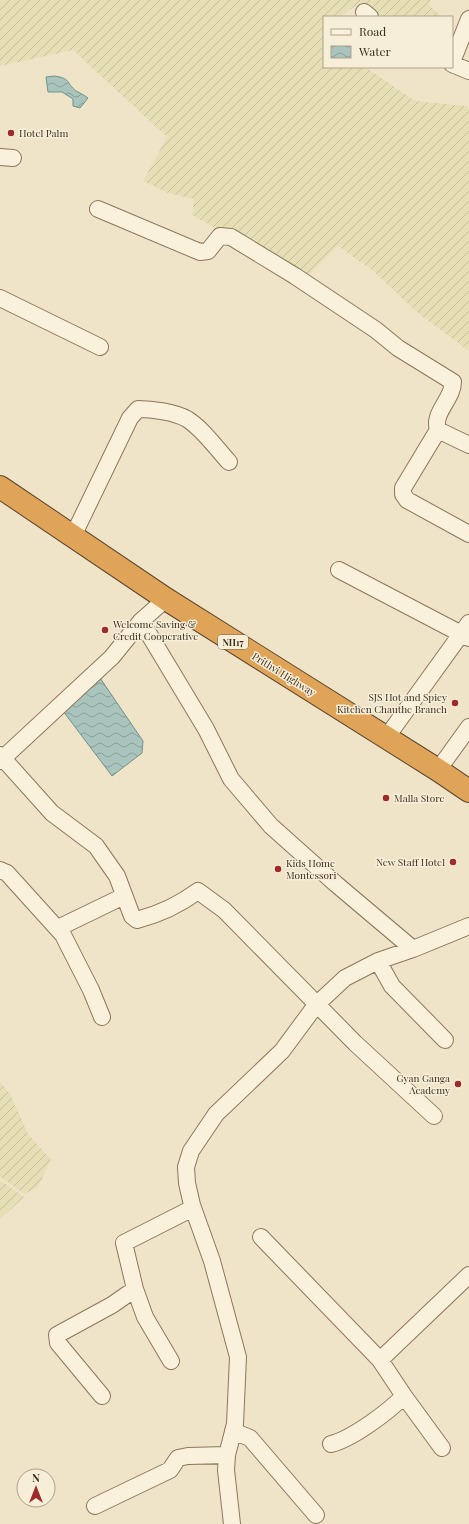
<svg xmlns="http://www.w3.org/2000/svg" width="469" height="1524" font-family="'Playfair Display',serif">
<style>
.farmland{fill:url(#farmland-furrows)}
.water{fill:url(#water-waves);stroke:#6f938a}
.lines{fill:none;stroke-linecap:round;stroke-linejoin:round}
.minor-casing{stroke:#8d765c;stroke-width:18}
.highway-casing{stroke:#5b4430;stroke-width:24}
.minor{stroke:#faf1dc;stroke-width:16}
.highway{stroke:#e0a458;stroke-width:22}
.poi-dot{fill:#9e2a2b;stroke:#f7eed8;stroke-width:1.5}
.labels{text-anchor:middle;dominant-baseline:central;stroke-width:3;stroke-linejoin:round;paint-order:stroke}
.shield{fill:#f7eed8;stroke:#756857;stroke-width:1}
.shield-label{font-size:9px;font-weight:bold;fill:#3d2e20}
.poi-label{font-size:10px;fill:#3d2e20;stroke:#f7eed8;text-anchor:start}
.street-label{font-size:10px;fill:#3d2e20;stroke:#f7eed8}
</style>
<defs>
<pattern id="farmland-furrows" width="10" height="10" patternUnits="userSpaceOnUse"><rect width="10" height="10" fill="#e6deb5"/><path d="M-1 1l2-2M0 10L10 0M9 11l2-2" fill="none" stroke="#c6bf9b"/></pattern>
<pattern id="water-waves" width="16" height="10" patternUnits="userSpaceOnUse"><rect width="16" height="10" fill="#a9c4bc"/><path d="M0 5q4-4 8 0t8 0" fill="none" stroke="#8ba098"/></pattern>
</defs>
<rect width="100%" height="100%" fill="#f0e4c8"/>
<path class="farmland" d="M0,0H431L428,4L442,17H382L374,12L355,6L340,17H324V67H365L415,101L466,106L469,109V351L418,313L372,270L338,246L305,279L192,215L194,199L168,193L143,181L167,137L73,50L0,66Z
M0,1082L10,1094L28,1134L51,1160L38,1187L24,1194L0,1177Z
M0,1180L24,1197L0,1219Z"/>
<path class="water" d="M54,76C71,78 66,83 76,91C80,93 84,95 88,98L80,108L73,106V99L62,92H48L46,77Z
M98,675L143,741L142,753L112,776L60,707Z"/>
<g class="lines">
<g class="minor-casing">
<path id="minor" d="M364,12L370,17
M452,62L469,19
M452,64L469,71
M0,157L13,158
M98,209L200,252L208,251L220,236L231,237L295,276L376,330L398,348L453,382C453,399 432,413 438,430
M0,298L100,347
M469,445L438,430L403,488V494L407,500L469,534
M73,536L130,418L138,409C152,409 175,412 187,419C203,429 216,448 229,462
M339,570L469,638
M141,621L206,729L231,779L271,826L336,884L413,949
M386,738L469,623
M0,755L52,813L96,846L117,876L132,916L137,920C160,914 179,905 198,891L224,910L355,1043L434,1116
M0,761L112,657L141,621L166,599
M438,770L469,727
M0,870L7,873L63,935L91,990L102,1017
M58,928L124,896
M378,961L392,986L445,1040
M261,1237L380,1360L404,1396L442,1448
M380,1360L469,1275
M171,1361L145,1317L135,1289L124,1243L193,1208
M102,1396L58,1343L57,1335L112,1305L135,1289
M233,1431L250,1438L316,1515
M331,1444C352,1439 388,1412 404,1396
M95,1506L170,1470L178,1458L188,1456L227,1455
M232,1524L226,1470L227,1455L235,1424L238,1357L212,1261L192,1205L187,1183L186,1167L191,1151L216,1114L282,1051L316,1005L345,978L378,961L413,949L469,926"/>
</g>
<g class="highway-casing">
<path id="highway" d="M0,487L166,599L438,770L469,791"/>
</g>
<use href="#minor" class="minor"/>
<use href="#highway" class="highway"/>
</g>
<g class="poi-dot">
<circle cx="11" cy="133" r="4"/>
<circle cx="105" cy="630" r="4"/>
<circle cx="455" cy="703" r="4"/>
<circle cx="386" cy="798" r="4"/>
<circle cx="453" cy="862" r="4"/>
<circle cx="278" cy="869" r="4"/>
<circle cx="458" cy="1084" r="4"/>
</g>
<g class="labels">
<rect class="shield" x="218" y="635" width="30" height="14" rx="3"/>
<g class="shield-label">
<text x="233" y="642">NH17</text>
</g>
<g class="poi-label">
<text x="19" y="133">Hotel Palm</text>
<text x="113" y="624">Welcome Saving &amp;<tspan x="113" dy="12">Credit Cooperative</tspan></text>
<text x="447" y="697" text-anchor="end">SJS Hot and Spicy<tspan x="447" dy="12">Kitchen Chauthe Branch</tspan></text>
<text x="394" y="798">Malla Store</text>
<text x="445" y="862" text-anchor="end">New Staff Hotel</text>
<text x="286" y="863">Kids Home<tspan x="286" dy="12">Montessori</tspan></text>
<text x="450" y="1078" text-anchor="end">Gyan Ganga<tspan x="450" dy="12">Academy</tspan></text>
</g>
<g class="street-label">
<text transform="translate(284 674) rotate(32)">Prithvi Highway</text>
</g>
</g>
<rect x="323" y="16" width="130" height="52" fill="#f7eed8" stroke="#ada18e"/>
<rect x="331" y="29" width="20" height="6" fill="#faf1dc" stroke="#ada18e"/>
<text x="359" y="36" font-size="12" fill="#3d2e20">Road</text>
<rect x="331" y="46" width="20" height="12" fill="url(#water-waves)" stroke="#ada18e"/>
<text x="359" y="56" font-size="12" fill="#3d2e20">Water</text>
<g transform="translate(36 1488)"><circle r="19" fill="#f7eed8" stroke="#ada18e"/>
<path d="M0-3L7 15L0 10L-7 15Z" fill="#9e2a2b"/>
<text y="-6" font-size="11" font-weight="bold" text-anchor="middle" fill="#3d2e20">N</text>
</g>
</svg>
